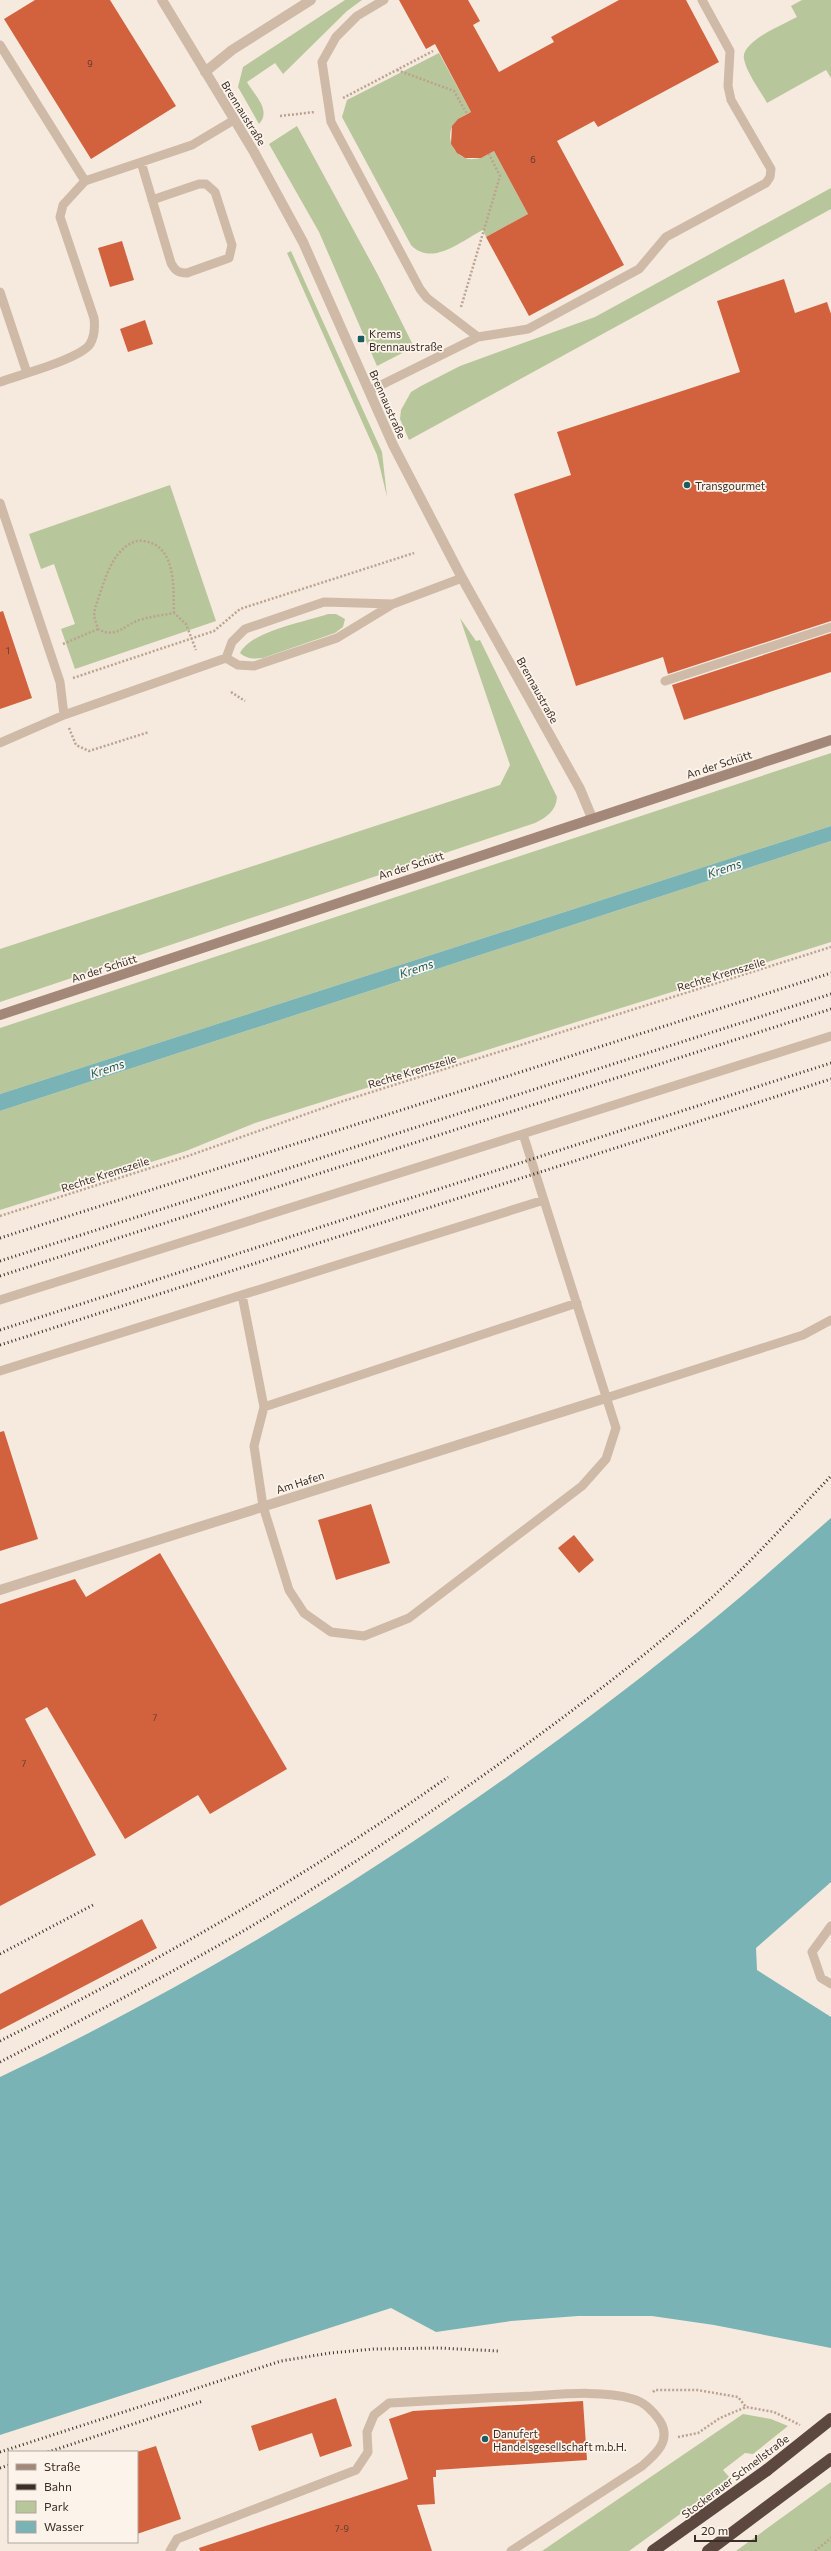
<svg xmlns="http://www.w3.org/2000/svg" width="831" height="2551" font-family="Commissioner,sans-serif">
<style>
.green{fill:#b8c69b}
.water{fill:#79b3b5}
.building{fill:#d2613e}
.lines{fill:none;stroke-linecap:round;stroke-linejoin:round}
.path{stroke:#bba391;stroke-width:2.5;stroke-dasharray:2 2;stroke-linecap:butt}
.lane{stroke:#cfb9a7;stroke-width:9}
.street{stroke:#cfb9a7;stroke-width:10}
.secondary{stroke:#a38778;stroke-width:10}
.highway{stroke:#5c483f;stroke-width:12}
.rail{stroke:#3b2e28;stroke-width:3;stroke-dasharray:1 3;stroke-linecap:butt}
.highway-bridge{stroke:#5c483f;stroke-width:12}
.poi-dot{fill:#195d61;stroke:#fcf4ea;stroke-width:1.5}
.labels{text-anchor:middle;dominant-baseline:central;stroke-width:3.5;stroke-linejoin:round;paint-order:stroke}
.number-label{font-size:9px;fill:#613b2e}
.street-label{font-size:11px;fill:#3b2e28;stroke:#fcf4ea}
.poi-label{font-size:11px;fill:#3b2e28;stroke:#fcf4ea;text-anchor:start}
.water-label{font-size:12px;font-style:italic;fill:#195d61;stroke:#fcf4ea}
</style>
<rect width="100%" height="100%" fill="#f5eadd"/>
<path class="green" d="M345,0H362L347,11L283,74L275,63L247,82C254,95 272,110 259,124L238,87L243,67Z
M802,0H831V78L826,70L767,103C760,90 747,74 744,59C740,42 784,24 797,17L791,6Z
M439,53L471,112C465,115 458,118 454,124C443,139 457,161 474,159C481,159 488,154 494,151L528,214L486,237L483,230C461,241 432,267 411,245L342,117L347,100Z
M297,126L378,275L414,347L377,366L319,232L269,144Z
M831,188V209L409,440L400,419L401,410L411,392L421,386L460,366L595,317Z
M291,251L382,452L387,497L377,455L287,253Z
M170,485L216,621L75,669L61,629L75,624L54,564L41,569L29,534Z
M328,614H336L345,619L343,627L335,633L263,658C253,659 247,659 240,653C251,631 305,622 328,614Z
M460,618L476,641L480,640L557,797C556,811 547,817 535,823L0,1002V949L500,785L510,765Z
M831,753V826L0,1094V1028Z
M831,841V942L255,1123L186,1151L0,1210V1111Z
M743,2414L771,2419L788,2426L753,2454L745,2453L723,2470L730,2478L629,2551H542Z
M831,2482V2551H736Z"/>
<path class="water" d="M831,826V841L0,1111V1094Z
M831,1518V1882L756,1948L757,1970L831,2017V2348L714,2325L652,2316H578L511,2321L436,2332L391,2308L0,2435V2077C255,1956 502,1793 720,1614C758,1583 794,1550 831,1518Z"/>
<path class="building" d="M35,0H110L176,106L91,159L4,19Z
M399,0H468L480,21L473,25L499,72L554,42L551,37L619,0H686L719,62L598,127L594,121L557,141L624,265L529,316L486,237L528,214L494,151L481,158H465L457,153L451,144L452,126L458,119L471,112L435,44L426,49Z
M122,241L134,280L110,287L98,248Z
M784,279L795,313L827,302L831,314V621L668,674L663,657L576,686L514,494L571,475L557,432L740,372L717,301Z
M145,320L153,344L128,352L120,329Z
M3,611L32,698L0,709V612Z
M831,633V672L684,720L672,685Z
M4,1431L38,1539L0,1551V1432Z
M371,1504L390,1563L336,1580L318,1520Z
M574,1535L594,1560L579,1573L558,1548Z
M160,1553L287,1769L210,1814L198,1795L125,1839L47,1707L25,1719L96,1855L0,1906V1604L75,1579L86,1597Z
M142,1919L157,1948L0,2030V1994Z
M336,2398L352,2446L320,2457L312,2433L259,2451L251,2426Z
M583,2401L587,2460L436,2470V2477H433L435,2504L417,2505L432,2551H200L199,2548L408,2479L389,2419L413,2411Z
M156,2446L181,2519L137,2534V2452Z"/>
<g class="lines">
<path class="path" d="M397,70L454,91L467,114
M343,98L433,51
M280,116L315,112
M461,307L500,176L489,154
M174,613C173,588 177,546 144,541C133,539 122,548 116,557C106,571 101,592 95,608L94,616L98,629C117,640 125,623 143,619C153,616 164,615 174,613L186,624L196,650
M63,644L98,629
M73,678L214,631L240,609L414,553
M231,692L245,701
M69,728L76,745L89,751L149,732
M0,1216L188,1156L340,1102L831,947
M653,2392L655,2390H697L738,2397L746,2407
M678,2437L698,2433L720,2418L746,2407L774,2412L800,2425
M815,2551L831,2538"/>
<path class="lane" d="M384,0L357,16L336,37L322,62L331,122L420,289L427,298L478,337
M0,45L85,181L192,145L234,120
M141,162L171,263C175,271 179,273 187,273L229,258L232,245L215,192L206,184H199L152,200
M0,292L27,373
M0,382C19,375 80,359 90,344C95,336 95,327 94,318L60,217L63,205L85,181
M369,391L478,337L528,329L639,269L666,237L766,183L770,177L771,169L731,100L728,86L730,51L702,0
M0,503L60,682L64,715
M226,658L232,642L245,629L324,602L393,604
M665,681L831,627
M0,743L64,715L226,658L238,665L254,666L337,638L393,604L462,578
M242,1295L264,1407L254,1446L263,1506L289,1590L304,1613L331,1632L364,1636L409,1618L582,1486L606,1459L616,1428L523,1134
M0,1300L831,1036
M0,1371L544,1200
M606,1398L803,1335L831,1320
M264,1407L577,1303
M831,1926L812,1952L821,1978L831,1984
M170,2551L177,2539L356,2470L368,2452L367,2432L374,2415L389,2403C437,2400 485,2398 532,2396C562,2394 604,2390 633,2399C645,2402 653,2411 660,2421C672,2441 655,2455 642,2466L511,2551"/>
<path class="street" d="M162,0L254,152L303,242L393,445L462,578L580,789L592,818
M205,72L232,50L311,0
M0,1590L606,1398"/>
<path class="secondary" d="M0,1015L831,740"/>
<path class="highway" d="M653,2551L767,2470
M708,2551L831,2459"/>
<path class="rail" d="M0,1238L831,973
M0,1261L831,994
M0,1276L831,1009
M0,1330L831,1063
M0,1345L831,1079
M0,1954L93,1905
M0,2041C155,1963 305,1877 448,1777
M0,2062C99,2011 198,1960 293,1901C427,1818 564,1722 685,1621C738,1577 784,1525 831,1476
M0,2452L281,2361L330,2353L374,2349L439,2348L499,2351
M48,2452L203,2401
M0,2468L9,2465"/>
<path class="highway-bridge" d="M767,2470L831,2419"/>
</g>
<g class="poi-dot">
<rect x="357" y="335" width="8" height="8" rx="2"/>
<circle cx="687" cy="485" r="4"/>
<circle cx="485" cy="2439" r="4"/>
</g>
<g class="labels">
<g class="number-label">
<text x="90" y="63">9</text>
<text x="533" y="159">6</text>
<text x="8" y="650">1</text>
<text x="155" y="1717">7</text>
<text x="24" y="1763">7</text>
<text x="342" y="2528">7-9</text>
</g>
<g class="street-label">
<text transform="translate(244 113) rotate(58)">Brennaustraße</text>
<text transform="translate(388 404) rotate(66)">Brennaustraße</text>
<text transform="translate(538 690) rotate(61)">Brennaustraße</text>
<text transform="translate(719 764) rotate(-18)">An der Schütt</text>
<text transform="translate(411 865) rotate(-18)">An der Schütt</text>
<text transform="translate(104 968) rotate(-18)">An der Schütt</text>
<text transform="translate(721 974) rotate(-17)">Rechte Kremszeile</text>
<text transform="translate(412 1071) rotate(-17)">Rechte Kremszeile</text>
<text transform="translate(105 1174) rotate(-18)">Rechte Kremszeile</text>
<text transform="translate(300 1482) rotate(-18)">Am Hafen</text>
<text transform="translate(735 2476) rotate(-37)">Stockerauer Schnellstraße</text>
</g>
<g class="poi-label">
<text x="369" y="333">Krems<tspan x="369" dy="13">Brennaustraße</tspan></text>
<text x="695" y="485">Transgourmet</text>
<text x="493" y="2433">Danufert<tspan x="493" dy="13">Handelsgesellschaft m.b.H.</tspan></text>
</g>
<g class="water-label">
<text transform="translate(724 868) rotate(-18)">Krems</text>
<text transform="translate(416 968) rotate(-18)">Krems</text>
<text transform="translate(107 1068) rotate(-18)">Krems</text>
</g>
</g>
<rect x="8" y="2451" width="130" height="92" fill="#fcf4ea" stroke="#afa59c"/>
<rect x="16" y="2464" width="20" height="6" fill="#a38778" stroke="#afa59c"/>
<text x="44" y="2471" font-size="12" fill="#3b2e28">Straße</text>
<rect x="16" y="2484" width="20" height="6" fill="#3b2e28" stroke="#afa59c"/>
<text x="44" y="2491" font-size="12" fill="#3b2e28">Bahn</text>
<rect x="16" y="2501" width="20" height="12" fill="#b8c69b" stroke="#afa59c"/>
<text x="44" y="2511" font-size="12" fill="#3b2e28">Park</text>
<rect x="16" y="2521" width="20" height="12" fill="#79b3b5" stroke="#afa59c"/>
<text x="44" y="2531" font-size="12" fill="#3b2e28">Wasser</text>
<path d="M695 2535v6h61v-6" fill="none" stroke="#3b2e28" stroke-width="2"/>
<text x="701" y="2535" font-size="12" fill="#3b2e28" stroke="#fcf4ea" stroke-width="3" paint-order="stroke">20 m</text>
</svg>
